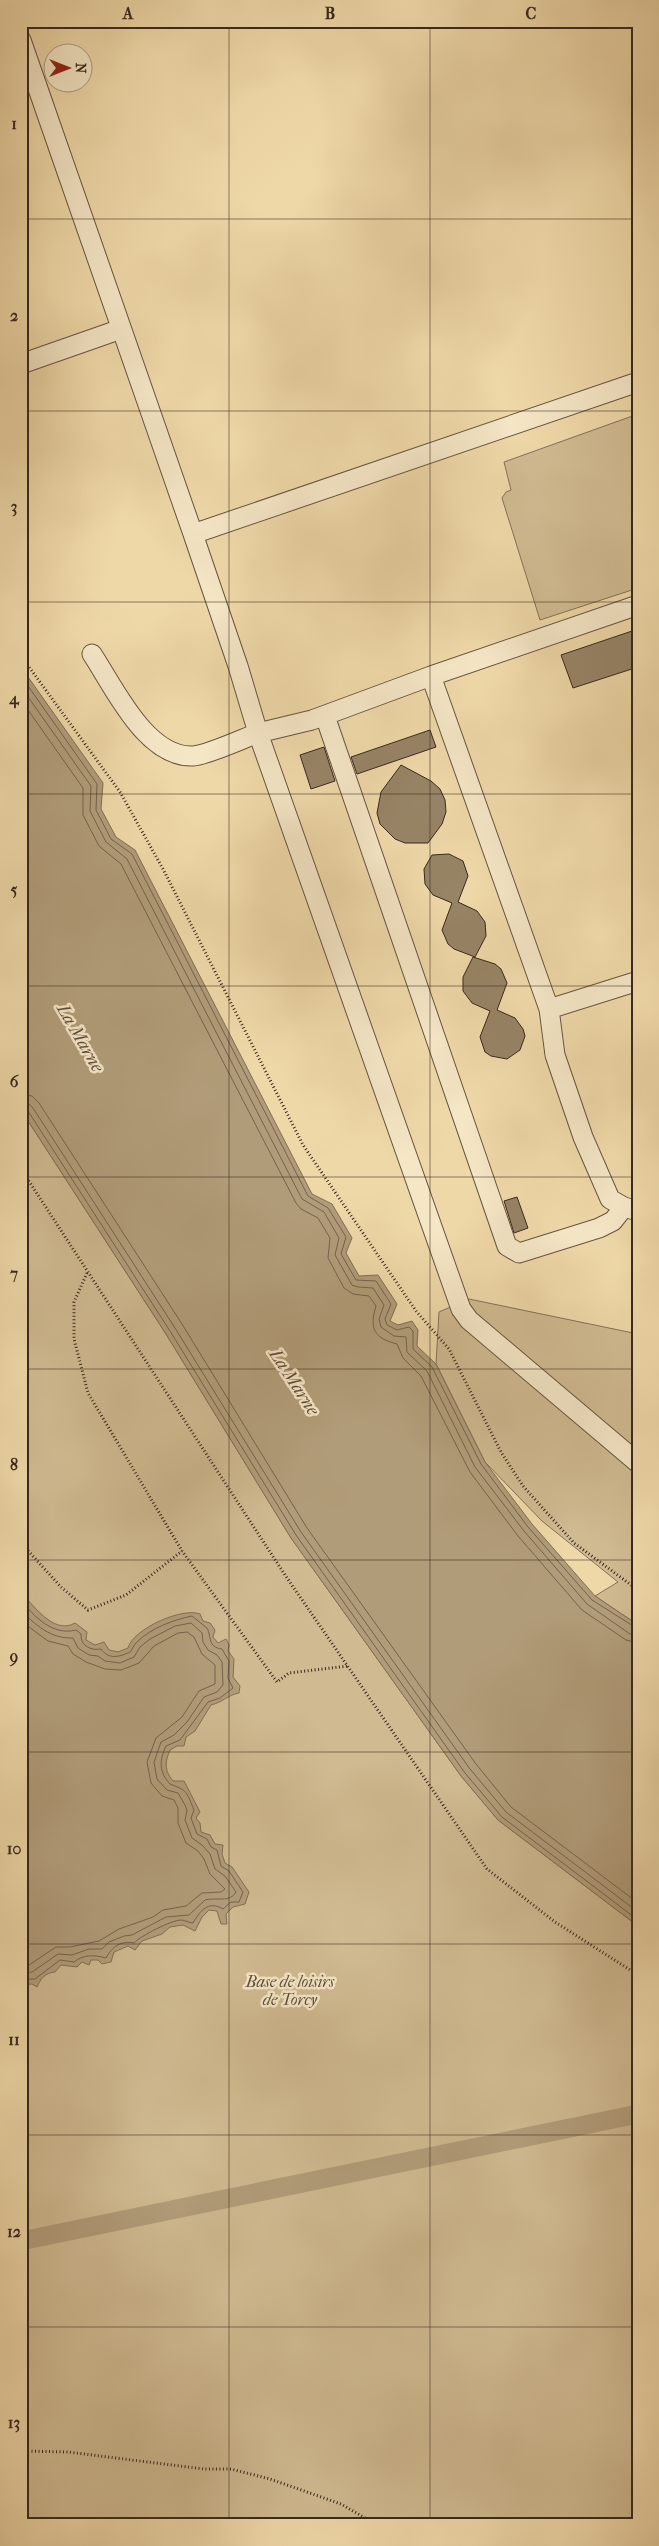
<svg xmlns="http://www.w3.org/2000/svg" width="659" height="2546" font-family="'IM FELL French Canon',serif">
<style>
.green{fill:#d0ba91;stroke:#847158}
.water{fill:#b19c79;stroke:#816e55}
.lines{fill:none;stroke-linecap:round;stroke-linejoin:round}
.shore{stroke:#74624c;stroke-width:1}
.canal{stroke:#b19c79;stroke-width:19}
.building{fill:#978466;stroke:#38281f}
.minor-casing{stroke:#665441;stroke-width:21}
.path{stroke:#38281f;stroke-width:3;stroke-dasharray:1 2.5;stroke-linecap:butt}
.minor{stroke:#f5e6c6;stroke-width:19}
.grid{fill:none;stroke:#38281f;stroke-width:1;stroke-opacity:0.55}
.labels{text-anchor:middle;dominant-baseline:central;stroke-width:5;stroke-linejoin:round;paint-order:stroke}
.park-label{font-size:16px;font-style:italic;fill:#5e4c3c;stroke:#f5e6c6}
.water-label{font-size:18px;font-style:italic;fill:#5c4b3a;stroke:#f5e6c6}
.neatline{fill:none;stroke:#38281f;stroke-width:2}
.grid-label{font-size:16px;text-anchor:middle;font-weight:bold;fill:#38281f}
</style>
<rect width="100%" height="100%" fill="#efd8a8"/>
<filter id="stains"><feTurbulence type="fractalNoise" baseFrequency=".004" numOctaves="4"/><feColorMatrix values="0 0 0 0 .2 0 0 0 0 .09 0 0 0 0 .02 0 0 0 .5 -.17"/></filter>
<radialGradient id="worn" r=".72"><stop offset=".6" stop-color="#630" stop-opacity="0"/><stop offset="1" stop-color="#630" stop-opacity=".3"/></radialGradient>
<path class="green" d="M638,414V588L540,620L502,498L506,492L511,490L504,462Z
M21,1110L166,1334L291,1538L461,1776L498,1820L638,1926V2525H21Z
M469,1299L638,1334V1625L595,1596L618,1582L542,1521L485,1462L436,1364L439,1312Z"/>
<path class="water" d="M21,667L103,783L101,809L116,837L135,850L312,1194L332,1204L352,1238L346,1253L359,1276L378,1275L397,1304L390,1321L398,1325L412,1321L418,1330L417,1346L436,1364L485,1462L532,1524L595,1596L638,1625V1926L498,1820L461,1776L291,1538L166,1334L21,1110Z
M21,1580L26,1584V1598C38,1611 56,1634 75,1623L87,1632L86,1640L95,1645L104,1642L109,1650L118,1652L128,1648C133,1629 182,1607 200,1614L203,1621L210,1623L215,1630L213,1637L218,1643L226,1639L229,1645L228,1651L234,1659L233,1677L240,1686L239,1693C228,1695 223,1702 211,1705L195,1731L186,1737L184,1746H177L170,1750C165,1762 164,1770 173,1781H184L200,1812L196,1818L200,1823L201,1832L210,1835L215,1844L223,1845L222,1854L225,1863L232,1867L249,1892L245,1904L233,1907L226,1914L227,1924H221L217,1911L209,1910L202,1917L195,1931L183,1925L170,1927L162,1934L142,1941L135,1950L128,1946L114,1952L111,1962L102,1964L98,1960H91L89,1965L82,1962L77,1967L61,1965L55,1972C45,1973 41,1978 37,1987L32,1984L21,1985Z"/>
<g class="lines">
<path class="shore" d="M21,676L97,784L96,810L111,839L132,854L308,1196L328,1208L346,1237L341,1254L356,1280L376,1281L391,1304L385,1319L387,1325L397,1330L409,1327L413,1331V1349L432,1367L481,1464L528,1527L592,1600L638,1629
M21,687L91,786L90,811L106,842L127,859L302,1199L324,1212L339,1238L335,1255L352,1285L358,1287L373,1288L384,1305L379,1319L381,1327L394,1336L406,1337L407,1352L427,1371L475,1467L524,1531L587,1604L630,1634L638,1635
M21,700L83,788V815L99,846L121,864L296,1203L301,1209L318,1218L330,1238L328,1258L344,1288L353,1294L369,1296L376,1306C369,1329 374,1338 397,1344L403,1358L421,1376L470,1472L518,1536L582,1610L626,1640L638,1643
M21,1094L32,1096L39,1103L182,1324L307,1528L476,1764L511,1807L638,1903
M21,1102L28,1103L33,1108L175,1328L301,1532L470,1769L506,1812L638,1912
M21,1108L28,1111L170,1331L296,1535L465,1773L502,1817L638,1920
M21,1600C34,1617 53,1636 76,1630L81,1634C80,1645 90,1651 101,1649C109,1660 119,1657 130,1652C133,1649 133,1645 137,1642C151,1628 173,1620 192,1616L207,1628C212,1637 207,1647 222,1649L229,1661L228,1678L233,1688L220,1698L208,1702L180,1740L166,1746C159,1761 159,1772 170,1784C188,1791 186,1791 194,1810L191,1818L197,1834L207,1839L211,1847L217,1850L221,1866L229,1871L243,1892L239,1902H231L223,1909C208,1900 200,1911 193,1923C189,1923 185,1920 181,1920C172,1920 140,1936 134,1943C121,1940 112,1947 106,1958C95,1955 84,1954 74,1962L60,1960L35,1979H21
M21,1610C35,1625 51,1639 73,1638L78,1648L89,1655L98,1656L105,1661L120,1663L134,1657L140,1647L150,1639L175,1626L191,1623L202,1633L203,1642L208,1650L217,1655L222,1662L223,1685L217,1692L204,1697L187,1722L174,1735L161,1742L154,1762L157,1779L167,1790L178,1793L185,1805L187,1810L185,1820L192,1838L202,1845L210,1854L215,1869L225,1876L236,1892C230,1903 216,1897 205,1900L189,1915L166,1917L132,1935L124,1936L109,1942L102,1949H89L72,1955L58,1954L32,1972L21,1973
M21,1621L48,1641L68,1646L73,1654L86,1662L105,1669L121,1670L139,1663L154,1646L178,1633L187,1632L194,1637L202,1654L215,1665V1684L199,1691L182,1717L156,1738L147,1762L151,1783L162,1796L174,1800L178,1808V1823L186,1843L198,1851L204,1859L210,1874L225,1889L221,1892L202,1893L186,1906L163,1910L153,1917L119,1929L99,1941L70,1947H56L29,1965H21"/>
<path class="canal" d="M21,2241L638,2114"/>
</g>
<path class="building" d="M638,629V667L573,688L561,655Z
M430,730L436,747L357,774L351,757Z
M324,747L335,781L311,789L300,755Z
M401,765L431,781L440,789L445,800L446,812L442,824L428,843H405L395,839L380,824L377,813L381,792Z
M449,854L463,861L468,876L458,902L477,911L485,922L486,936L475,957L454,949L448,944L442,930L452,903L433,895L425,884L424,869L432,855Z
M473,957L495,964L501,969L507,983L497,1010L515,1018L523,1029L525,1036L520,1050L507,1059L491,1056L485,1052L480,1037L490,1011L472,1003L463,991V977Z
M517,1197L528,1228L514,1233L504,1201Z"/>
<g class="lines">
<g class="minor-casing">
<path id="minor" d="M21,40L193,534L238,666L258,733L312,720L431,676
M21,364L121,329
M193,534L638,382
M92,654C114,687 146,758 193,756C208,755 242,739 258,733L461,1309L469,1320L638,1463
M325,716L507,1246L519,1253L599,1228L613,1221L624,1207
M638,981L549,1009L555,1055L583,1137L610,1199L624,1207L638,1211
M549,1009L431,676L638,605"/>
</g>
<path class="path" d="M21,656L120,792L163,869L303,1145L416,1311L449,1349L501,1452L523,1486L574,1543L638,1590
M21,1169L285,1575L487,1869L555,1922L638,1975
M87,1273L74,1302V1339L88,1393L182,1551L277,1682L289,1673L348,1666
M21,1543L61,1587L88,1610L126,1595L182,1551
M21,2451L68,2452L204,2469H231L270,2479L341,2504L377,2525"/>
<use href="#minor" class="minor"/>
</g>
<path class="grid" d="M229,21V2525M430,21V2525M21,219H638M21,411H638M21,602H638M21,794H638M21,986H638M21,1177H638M21,1369H638M21,1560H638M21,1752H638M21,1944H638M21,2135H638M21,2327H638"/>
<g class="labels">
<g class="park-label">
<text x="290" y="1981">Base de loisirs<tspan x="290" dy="18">de Torcy</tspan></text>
</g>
<g class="water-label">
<text transform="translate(80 1038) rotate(60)">La Marne</text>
<text transform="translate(294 1382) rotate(57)">La Marne</text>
</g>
</g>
<rect width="659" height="2546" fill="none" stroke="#efd8a8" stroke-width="55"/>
<g transform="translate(68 68) rotate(90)"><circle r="24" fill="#f5e6c6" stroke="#a99a83"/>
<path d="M0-4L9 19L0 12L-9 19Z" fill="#8f2418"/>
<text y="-8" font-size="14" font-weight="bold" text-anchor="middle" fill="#38281f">N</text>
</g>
<rect x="28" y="28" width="604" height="2490" class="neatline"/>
<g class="grid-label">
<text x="128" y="19">A</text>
<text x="330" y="19">B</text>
<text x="531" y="19">C</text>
<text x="14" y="129">1</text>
<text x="14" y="321">2</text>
<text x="14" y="512">3</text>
<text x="14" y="704">4</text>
<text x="14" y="895">5</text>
<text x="14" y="1087">6</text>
<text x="14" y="1279">7</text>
<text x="14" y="1470">8</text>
<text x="14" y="1662">9</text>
<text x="14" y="1854">10</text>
<text x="14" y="2045">11</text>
<text x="14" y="2237">12</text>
<text x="14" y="2428">13</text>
</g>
<rect width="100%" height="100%" filter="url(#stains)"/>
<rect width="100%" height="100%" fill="url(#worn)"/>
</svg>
